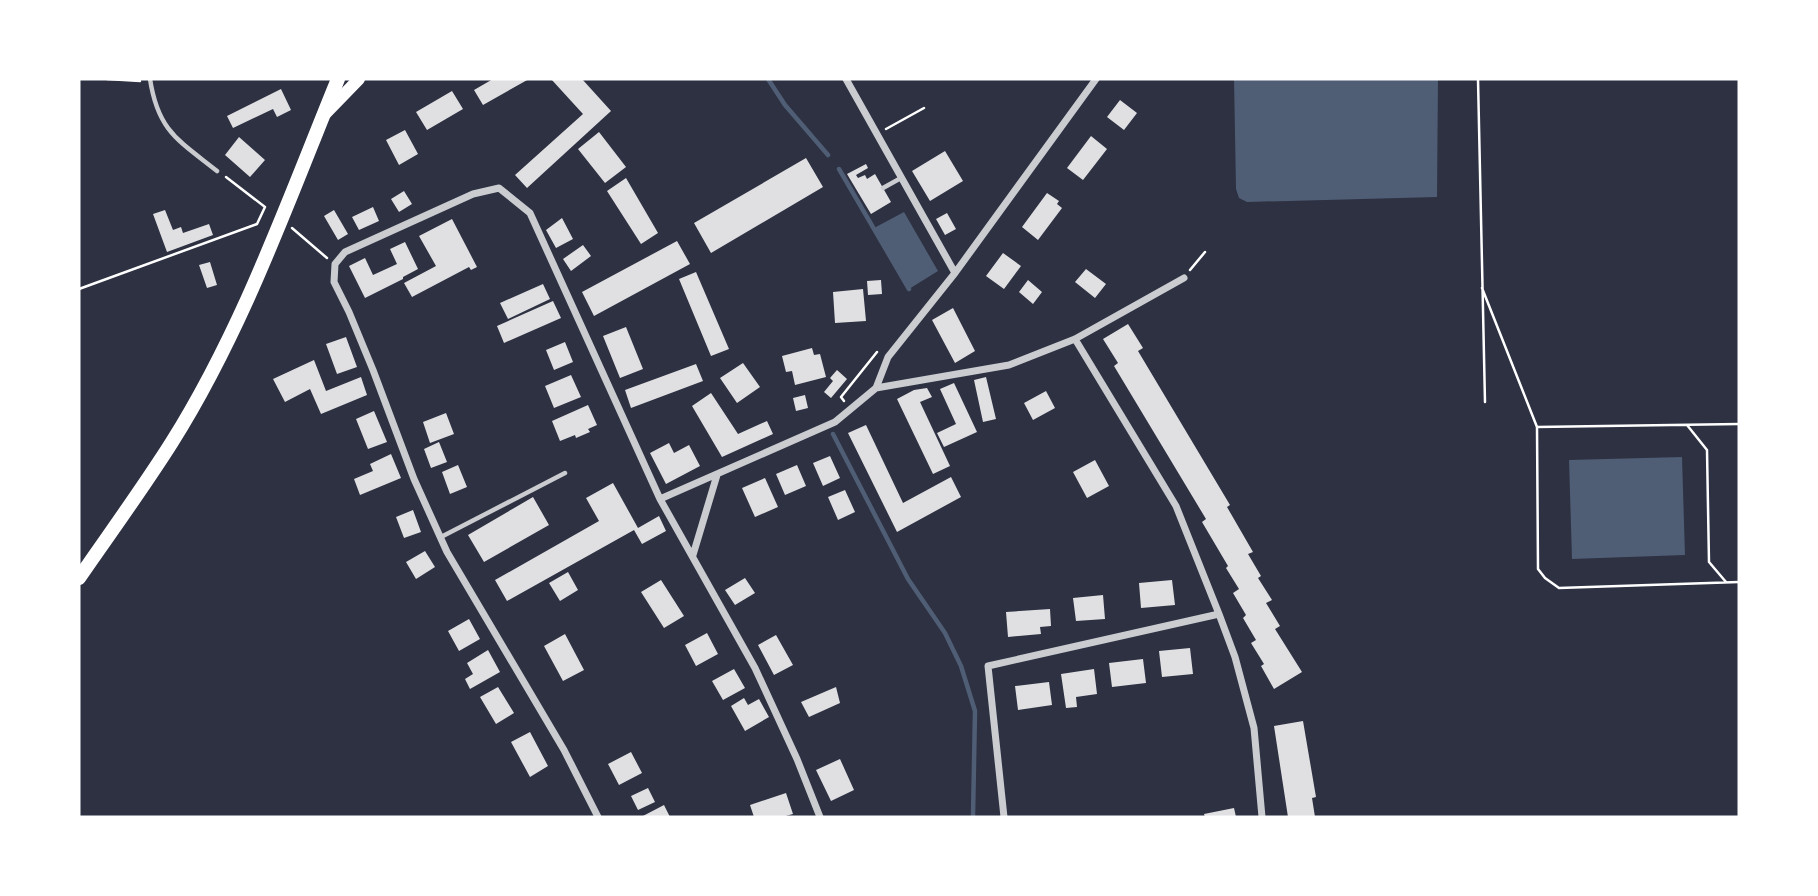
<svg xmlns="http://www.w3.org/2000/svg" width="1818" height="896" font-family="Arial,sans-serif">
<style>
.water{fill:#4f5d75}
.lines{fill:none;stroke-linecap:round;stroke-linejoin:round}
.stream{stroke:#4f5d75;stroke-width:4.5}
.building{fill:#e0e0e3}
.path{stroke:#fff;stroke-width:2.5}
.service{stroke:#caccd0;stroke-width:4.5}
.minor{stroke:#caccd0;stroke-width:7}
.secondary{stroke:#fff;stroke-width:12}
.primary{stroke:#fff;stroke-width:14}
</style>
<rect width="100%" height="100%" fill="#2d3142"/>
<path class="water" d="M1234,79H1438L1437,197L1247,202L1239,198L1236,189Z
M904,212L938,271L909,289L874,228Z
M1682,457L1685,555L1572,559L1569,460Z"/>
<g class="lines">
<path class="stream" d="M768,79L785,105L828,155
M839,169L909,289
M833,434L908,579L945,633L961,666L975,711L973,817"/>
</g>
<path class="building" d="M493,79H529L483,105L474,90Z
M551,79H582L611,111L527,188L515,175L583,114Z
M281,89L291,110L277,117L273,109L233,128L227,116Z
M452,91L463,109L427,130L416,112Z
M1120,100L1137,113L1124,130L1107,117Z
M405,130L418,154L399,165L386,140Z
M599,132L626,167L605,183L578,149Z
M1091,136L1107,149L1083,180L1067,168Z
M239,137L265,160L250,177L225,155Z
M945,151L963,181L930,201L912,171Z
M806,158L823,187L711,253L694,223Z
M866,164L868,168L856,175L858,178L865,175L867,179L875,174L891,202L871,214L847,174Z
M626,178L658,233L641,244L607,191Z
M404,191L412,204L399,212L391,199Z
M1047,193L1059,201L1057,204L1062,208L1038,240L1022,227Z
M373,207L379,221L359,230L352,217Z
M165,210L173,230L181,227L183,233L209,224L213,235L167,252L153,214Z
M334,210L348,234L338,240L324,216Z
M947,213L956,229L945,235L936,219Z
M562,218L573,239L556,248L546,230Z
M452,219L477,267L471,270L469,267L412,297L404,283L436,266L419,236Z
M677,241L690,264L594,316L582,292Z
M405,242L418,269L403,277V279L365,298L349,266L365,258L373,275L397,264L390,249Z
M583,245L591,256L571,271L563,259Z
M1003,253L1021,266L1004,289L986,276Z
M210,262L217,285L207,288L199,265Z
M1086,269L1106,284L1095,298L1075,282Z
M696,272L729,349L711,356L679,279Z
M881,280L882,294L868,295L867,281Z
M1028,280L1042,292L1033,304L1019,292Z
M543,284L550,299L508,319L500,303Z
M863,289L866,321L835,323L833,292Z
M553,301L561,318L504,343L497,326Z
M953,308L975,351L955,363L932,320Z
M1128,324L1143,348L1138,351L1230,505L1227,507L1253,552L1248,554L1261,576L1258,578L1272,600L1266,603L1280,626L1275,629L1302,672L1274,689L1261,666L1264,664L1251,643L1256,640L1243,618L1246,615L1233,593L1239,589L1226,568L1228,566L1202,522L1206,519L1114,366L1118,363L1103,339Z
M626,327L643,369L620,378L603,336Z
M346,337L357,367L337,374L326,344Z
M565,342L573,362L554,370L546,350Z
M812,348L814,355L820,354L826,377L795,385L792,371L786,372L782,356Z
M314,360L326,391L361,377L367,395L321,414L310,389L285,402L273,379Z
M743,363L760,387L737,403L720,378Z
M696,364L703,381L631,408L625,390Z
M837,370L847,379L831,398L824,392L833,381L830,378Z
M571,375L581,397L554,408L545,386Z
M986,377L996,419L983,422L974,380Z
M954,383L977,432L944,447L937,433L956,424L940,389Z
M927,388L932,397L920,402L950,466L933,474L897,399L914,390Z
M1046,391L1055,408L1033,420L1024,403Z
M711,393L738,434L767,421L773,434L722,457L692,406Z
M805,395L808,408L796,411L793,398Z
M588,405L597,425L588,429L590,432L576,438L575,435L560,441L552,421Z
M374,411L387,442L368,449L356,419Z
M446,413L454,434L430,443L423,422Z
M866,425L903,503L951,477L961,497L897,532L848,433Z
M439,442L447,462L431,468L424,449Z
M669,443L674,453L689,445L700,466L666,484L650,453Z
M391,454L401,478L360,495L354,479L373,471L370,464Z
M830,456L840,478L823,486L813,463Z
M1095,460L1109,486L1087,498L1073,472Z
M458,465L467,487L450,494L442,472Z
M797,465L806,486L785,495L776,474Z
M765,478L778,507L755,517L742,488Z
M613,483L638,528L659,516L666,531L642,544L634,530L507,601L495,580L599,521L586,498Z
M845,490L855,512L838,520L828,497Z
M533,497L549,525L484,562L468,535Z
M413,510L421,532L404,538L396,517Z
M425,551L435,567L416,579L406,562Z
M568,572L578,590L560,601L549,583Z
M745,578L755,593L735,605L725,590Z
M661,580L684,616L664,628L641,592Z
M1172,580L1175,605L1141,608L1139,583Z
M1103,595L1105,619L1076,621L1073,598Z
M1050,609L1051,626L1040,627L1041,634L1008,637L1006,612Z
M469,619L480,639L459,651L448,631Z
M707,633L718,654L696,666L685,645Z
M565,634L584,670L563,681L544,646Z
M776,635L793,665L774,675L758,645Z
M1190,648L1193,674L1162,677L1159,651Z
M488,650L500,672L470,689L465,679L473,674L467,663Z
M1143,659L1146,683L1112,687L1109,663Z
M734,669L745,688L723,700L712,681Z
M1094,669L1097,694L1076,697L1077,707L1066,708L1061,674Z
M1049,682L1052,705L1018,710L1015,686Z
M498,687L514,713L496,724L480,697Z
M836,687L840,703L809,717L801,702Z
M744,698L748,705L759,699L769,717L745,731L731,706Z
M1303,721L1316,797L1312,798L1315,817H1288L1274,726Z
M530,732L548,766L530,777L511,742Z
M631,752L642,773L619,785L608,764Z
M840,759L854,790L831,801L816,770Z
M648,788L655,802L638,810L631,796Z
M786,793L793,814L782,817H754L750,805Z
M664,805L670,817H641Z
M1234,808L1236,817H1205L1204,814Z"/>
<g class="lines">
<path class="path" d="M107,79L140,81
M1478,79L1485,402
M886,129L924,108
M292,228L327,258
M1190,270L1205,252
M1482,288L1537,427L1538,569L1545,578L1559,588L1739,582
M79,289L257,224L265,207L226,177
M844,401L841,397L877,352
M1687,425L1707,450L1709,562L1726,582
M1537,427L1739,424"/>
<path class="service" d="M150,79C158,131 178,140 217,171
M883,188L901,178
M441,537L565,473"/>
<path class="minor" d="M846,79L955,273
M1075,339L1176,506L1219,614L1235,657L1254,728L1262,817
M876,388L1009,365L1075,339L1184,278
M660,499L835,422L876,388L888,357L955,273L1096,79
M693,555L717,475
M598,817L564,750L447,552L414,479L373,370L349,312L334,282L335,264L345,252L473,194L499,188L530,213L660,499L755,668L797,759L820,817
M1004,817L988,666L1219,614"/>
<path class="secondary" d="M325,114L359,79"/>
<path class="primary" d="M79,578C110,533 143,488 172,442C243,329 288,201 338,79"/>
</g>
<rect width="1818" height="896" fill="none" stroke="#ffffff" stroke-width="161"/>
</svg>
